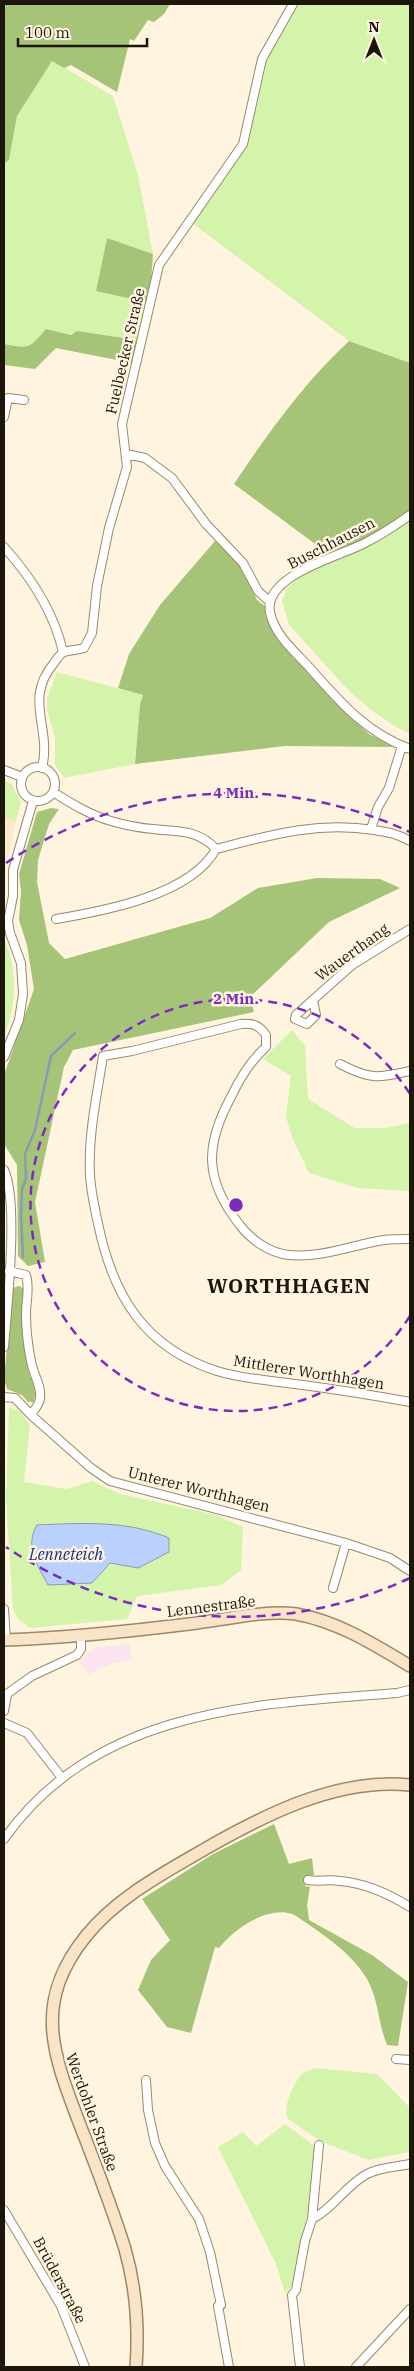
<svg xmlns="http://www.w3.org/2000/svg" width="414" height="2371" font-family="'IBM Plex Serif',serif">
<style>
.commercial{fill:#fbe3ef}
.built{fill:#fce9c9}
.green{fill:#d5f4ab}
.forest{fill:#a5c477}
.water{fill:#bbd1fd;stroke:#8c99b4}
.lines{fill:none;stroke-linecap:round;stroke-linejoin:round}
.stream{stroke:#8c99b4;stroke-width:2.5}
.street-casing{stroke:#9a8869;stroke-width:10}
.secondary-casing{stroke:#9a8869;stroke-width:14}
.street{stroke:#fff;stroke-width:8}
.secondary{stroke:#fae4c7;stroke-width:11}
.ring{fill:none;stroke:#7b2cbf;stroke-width:2.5;stroke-dasharray:9 6}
.labels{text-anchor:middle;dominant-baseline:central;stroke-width:5;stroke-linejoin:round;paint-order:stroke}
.street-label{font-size:15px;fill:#1d170b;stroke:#fff4e0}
.water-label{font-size:16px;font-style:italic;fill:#123281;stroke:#fff4e0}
.district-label{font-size:20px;font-weight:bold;letter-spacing:1px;fill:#1d170b;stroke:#fff4e0}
.centre{fill:#7b2cbf;stroke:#fff4e0;stroke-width:2.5}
.ring-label{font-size:15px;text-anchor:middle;font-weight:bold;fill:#7b2cbf;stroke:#fff4e0;stroke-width:5;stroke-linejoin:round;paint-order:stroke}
</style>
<rect width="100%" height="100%" fill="#fff4e0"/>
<path class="commercial" d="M130,1644L132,1659L111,1664L89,1674L79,1661L97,1647Z"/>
<path class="built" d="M4,817L16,821L4,875Z"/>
<path class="green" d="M4,4L130,39L117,92L71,65L65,68L113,96L138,175L153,254L107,238L96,290L146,302L137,340L77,331L71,335L46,329C28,350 31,350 4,344V164L9,160L17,116L52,61Z
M296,4H410V363L349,341L192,223L244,145L264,58Z
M410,519V733L398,728L375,713L351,693L289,625L282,601L287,589L299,574L366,547Z
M57,672L143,695L140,704L135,764L64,778L55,765V738L47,710V699Z
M4,780L12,784L21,803L16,821L4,817Z
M4,939C18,969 17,1006 4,1036Z
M292,1030L305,1046L308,1099L355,1128H385L410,1123V1191L358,1188L309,1173L292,1137L286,1117L291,1076L263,1059Z
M9,1407L20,1411L30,1426L24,1482L67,1489L92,1481L120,1494L217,1515L243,1527L241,1570L221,1585L137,1596L127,1619L30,1628L18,1619L13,1609L6,1499Z
M315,2068L377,2074L410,2108V2152L368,2160L320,2141L288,2119C282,2107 294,2082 303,2073C306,2071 311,2070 315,2068Z
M285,2124L315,2146L308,2211L292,2286L285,2293L276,2264L218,2147L243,2132L256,2146Z"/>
<path class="forest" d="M4,4H170L164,14L154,22L148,20L134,41L130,39L117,92L71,65L64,68L52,61L17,116L9,160L4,164Z
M107,238L153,254L151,282L146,302L96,291Z
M46,329L71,335L77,331L137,340L132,363L56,348L35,369L4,365V344C29,349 29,349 46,329Z
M349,341L410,363V511L363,540L330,555L234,484C268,433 304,383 349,341Z
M215,541L240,565L257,600L265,606L266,617L275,633L288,652L351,718L369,734L394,747L285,746L135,764L140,704L143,695L118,688L129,654L160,605Z
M51,808L59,809L49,824L38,860L37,882L49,943L65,959L210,918L258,888L317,878L380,879L400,888L329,922L250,997L254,1012L73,1050L64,1067L35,1202L45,1262L28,1266L18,1256L17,1165L4,1144V1075L34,989L27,945L19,920L21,891L19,874L37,812Z
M19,1286L25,1289C24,1314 23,1339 27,1364C29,1381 38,1383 34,1402H28L22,1395L7,1389L4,1379L13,1288Z
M274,1824L289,1864L312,1858L314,1875H309L305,1886L310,1887L307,1905L309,1920L372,1955L408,1982L398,2046L387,2045C378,2024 379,2000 367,1979C352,1954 328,1938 305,1922C301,1920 296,1915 292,1914C267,1906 234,1929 219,1948L215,1947L191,2033L167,2027L138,1990L151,1960L170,1940L142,1899L213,1854Z"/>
<path class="water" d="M37,1525C82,1523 127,1520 169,1538V1552L138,1568L110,1563L92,1583L48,1585C38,1566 24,1546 37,1525Z"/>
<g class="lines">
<path class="stream" d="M23,1257L21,1214L22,1189L26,1179L25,1154L35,1130L51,1056L75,1033"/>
<g class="street-casing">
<path id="street" d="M4,417L8,398L24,400
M126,454L145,458L172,478L206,524L243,563L258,591L270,602
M410,515C396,525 381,535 365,543C341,556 263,575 270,612C274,634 294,651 309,667C340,702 365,732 410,749
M4,547C31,577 54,612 63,652
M21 784a17 17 0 1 1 34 0a17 17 0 1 1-34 0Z
M42,768C52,727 23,700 54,663C56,660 61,653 64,652C70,650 78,650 84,648L92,633L97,586L109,528L127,467L122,424L159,265L243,144L262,59L293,4
M4,770L22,777
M53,792C72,804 90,815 111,821C125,825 139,828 153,829C177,832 198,829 216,849C270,835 318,821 374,830C387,832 399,834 410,841
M371,829L378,807L389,788L402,746
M56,919C104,911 191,895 216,849
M313,1000L316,1015L307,1024L295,1019L296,1015L352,965L410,929
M4,1057L19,1020L23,994L21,963L10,933L8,921L13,896V870L33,801
M340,1064C371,1080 377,1078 410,1071
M4,1170C19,1201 7,1309 4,1347
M410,1239C401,1239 392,1239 384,1240C352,1245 322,1258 289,1255C269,1253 250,1239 239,1224C204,1179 205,1145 231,1097C240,1078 250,1061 266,1047V1035C259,1025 253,1023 241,1024L132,1051L103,1056C97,1095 88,1135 90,1175C91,1193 95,1210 99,1228C114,1297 145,1348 217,1371C242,1379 269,1380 295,1384C334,1389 372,1395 410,1402
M9,1271L26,1275C30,1288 26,1301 26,1314C26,1330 28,1346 31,1361C33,1374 42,1386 40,1399C39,1405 34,1410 31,1415
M4,1397L15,1398L31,1415L91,1468L110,1481L346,1543L390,1558L410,1571
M333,1588L346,1543
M4,1609L6,1640
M4,1696L32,1676L77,1655L81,1649V1635
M4,1711L7,1695
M4,1723L27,1733L62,1778
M4,1839C96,1709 253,1704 397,1693L410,1690
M308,1880C318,1882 329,1879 340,1881C365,1883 389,1894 410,1907
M396,2059L410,2060
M146,2080L148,2110L155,2143L165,2166L199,2219L210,2252L221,2305L218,2306L229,2367
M4,2210L61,2306L85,2367
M312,2219C333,2209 346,2185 367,2174C380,2167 396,2167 410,2164
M300,2367L292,2295L296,2290L305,2241L312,2219L319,2145
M356,2367L410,2309"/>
</g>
<g class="secondary-casing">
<path id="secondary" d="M4,1640C69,1638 133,1631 197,1623C227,1619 267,1610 296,1614C337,1621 375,1645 410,1666
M136,2367C139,2327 136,2288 125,2249C112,2207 96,2166 80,2125C53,2054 32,2003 86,1936C115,1900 158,1876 198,1853C260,1817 336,1777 410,1785"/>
</g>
<use href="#street" class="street"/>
<use href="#secondary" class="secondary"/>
</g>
<g class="ring">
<path d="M410 1316A206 206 0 1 1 410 1094"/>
<path d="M410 1578A412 412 0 0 1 6 1547M6 863A412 412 0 0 1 410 832"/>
</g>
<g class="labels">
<g class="street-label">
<text transform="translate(125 351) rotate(-77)">Fuelbecker Straße</text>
<text transform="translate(331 543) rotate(-27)">Buschhausen</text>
<text transform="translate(352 952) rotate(-36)">Wauerthang</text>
<text transform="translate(309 1372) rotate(9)">Mittlerer Worthhagen</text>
<text transform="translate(199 1489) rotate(14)">Unterer Worthhagen</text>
<text transform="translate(211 1606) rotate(-7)">Lennestraße</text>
<text transform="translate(92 2112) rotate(70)">Werdohler Straße</text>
<text transform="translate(60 2280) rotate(62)">Brüderstraße</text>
</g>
<g class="water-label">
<text x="66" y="1554">Lenneteich</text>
</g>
<g class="district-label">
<text x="289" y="1285">WORTHHAGEN</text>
</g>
</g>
<circle cx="236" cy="1205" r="8" class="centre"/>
<g class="ring-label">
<text x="236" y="798">4 Min.</text>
<text x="236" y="1004">2 Min.</text>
</g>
<rect width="414" height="2371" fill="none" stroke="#1d170b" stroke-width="10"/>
<g transform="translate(374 40)" stroke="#fff4e0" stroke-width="4" paint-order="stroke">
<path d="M0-4L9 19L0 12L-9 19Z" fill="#1d170b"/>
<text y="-8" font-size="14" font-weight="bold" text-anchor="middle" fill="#1d170b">N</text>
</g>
<path d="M18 38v8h129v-8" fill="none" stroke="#1d170b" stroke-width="2.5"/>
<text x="25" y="38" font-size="15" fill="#1d170b" stroke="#fff4e0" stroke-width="4" paint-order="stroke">100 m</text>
</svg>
